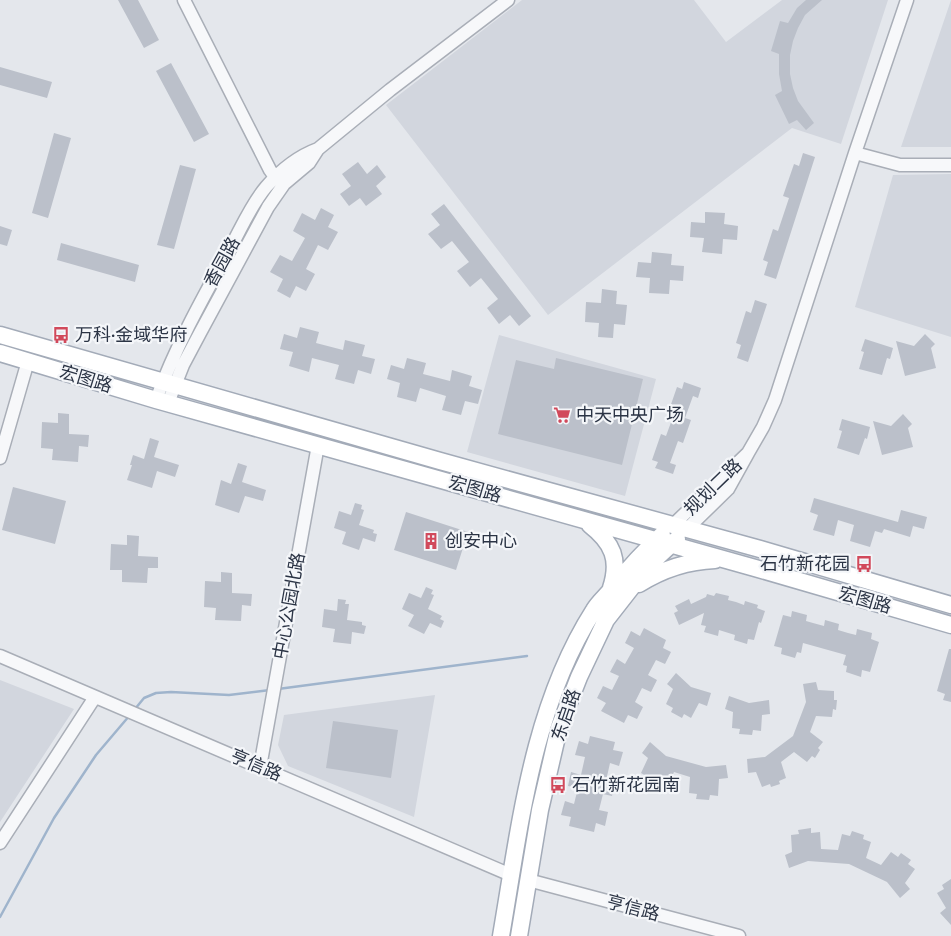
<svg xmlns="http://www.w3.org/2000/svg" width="951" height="936" font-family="'Fira Sans','Noto Sans SC',sans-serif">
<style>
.built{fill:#d2d6de}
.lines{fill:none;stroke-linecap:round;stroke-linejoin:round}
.stream{stroke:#9fb4cc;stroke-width:2.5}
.building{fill:#bbc0ca}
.minor-casing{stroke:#a9aeb7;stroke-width:15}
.major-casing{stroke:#a3abb8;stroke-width:19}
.minor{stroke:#f7f8fa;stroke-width:12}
.major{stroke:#fff;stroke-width:16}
.labels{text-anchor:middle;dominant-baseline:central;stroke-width:4.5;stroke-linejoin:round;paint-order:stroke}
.street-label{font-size:18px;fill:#2b3445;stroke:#f4f6f9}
.poi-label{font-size:18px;fill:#2b3445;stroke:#f4f6f9;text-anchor:start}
</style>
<rect width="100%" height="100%" fill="#e4e7ec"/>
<path class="built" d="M522,0H694L726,42L782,0H888L841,144L792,128L548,315L386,105Z
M951,0V147H901Z
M951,174V337L855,307L893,175Z
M499,335L656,379L625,496L467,452Z
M0,680L74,709L0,822Z
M435,695L414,817L288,766L278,745L284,715Z"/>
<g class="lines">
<path class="stream" d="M278,689L527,656
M135,709L144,698L156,693L171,692L229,695L270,690
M0,917L54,818L96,755L130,715"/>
</g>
<path class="building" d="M118,0H138L159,40L144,48Z
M806,0H822L805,15L798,28L793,41L790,55V74L793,88L798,101L814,123L806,130L797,120L789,124L775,95L782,91L779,74V54L771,51L780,21L788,23L797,8Z
M171,63L209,134L194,142L156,71Z
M0,67L52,82L47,98L0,85Z
M54,133L71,138L48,218L32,213Z
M803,153L815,157L776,279L764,275L768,262L763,260L773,229L778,231L789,198L783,196L794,164L799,166Z
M358,162L367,174L377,165L386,177L376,186L382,194L366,206L360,198L349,206L340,194L351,186L342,174Z
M180,165L196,169L174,249L157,245Z
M444,204L531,316L519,326L510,315L499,324L487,308L498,299L481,278L470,287L457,271L469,262L452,241L441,249L428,234L440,225L431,214Z
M321,208L334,215L328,227L338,232L328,250L318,245L306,269L315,274L306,291L296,286L290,298L277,291L283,279L270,272L280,255L292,261L305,238L293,231L302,213L315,220Z
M705,212L725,213L724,224L738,226L737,240L723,239L722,254L702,252L704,238L690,237L691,222L705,223Z
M0,226L12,230L7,246L0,244Z
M61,243L139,265L135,282L57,260Z
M652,252L672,254L671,265L684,266L683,281L670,280L669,294L649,293L650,278L636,277L638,262L651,263Z
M602,289L617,291L616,304L627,305L625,325L614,324L613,338L598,337L599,323L585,322L586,302L601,303Z
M755,300L767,304L748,362L737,358L741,345L736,343L746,311L751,313Z
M300,327L319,332L316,343L343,350L345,340L365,345L362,356L375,359L371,374L358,370L354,384L335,379L339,365L312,358L309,372L289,366L293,352L280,349L284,334L297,338Z
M925,334L935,344L931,348L936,368L905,376L896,341L914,346Z
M865,339L893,348L890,359L887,358L882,375L859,369L864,352L861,351Z
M407,358L426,363L423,374L450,381L452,370L472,376L469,386L482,390L478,404L465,401L461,415L442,410L446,396L420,388L416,402L397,397L400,383L387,379L391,365L404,369Z
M556,358L643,379L622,465L498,434L516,360L554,369Z
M684,382L701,388L698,398L693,396L685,418L691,420L683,443L678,441L670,463L676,465L673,474L655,468L658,462L652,460L661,434L666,436L674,414L668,413L677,387L682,389Z
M58,413L69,414V434L89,435L88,447L79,446L78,462L52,460L53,449L41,448L42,422L58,423Z
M903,414L912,424L908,428L913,447L882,455L873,421L891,426Z
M842,419L870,427L867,439L865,438L859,455L837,448L842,431L839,430Z
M150,438L159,441L154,457L179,465L175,477L157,471L152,488L127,480L132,465H130L133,455L144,459Z
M238,463L247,466L242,482L266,490L263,501L245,496L239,513L215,505L221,480L231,484Z
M13,487L66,501L55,544L2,530Z
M814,498L898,522L901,510L927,517L924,529L913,526L910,537L884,529L882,533L875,531L870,547L850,541L854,525L838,520L834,536L813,530L818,515L810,512Z
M355,503L362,505L361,509L364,510L359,525L374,530L373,533L377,534L375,542L363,538L359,550L342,544L346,532L334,528L339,511L351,515Z
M406,512L468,532L456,570L394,550Z
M127,535L139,536L138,556L158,557V568H148L147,583L122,582V570H110L111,544L127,545Z
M221,572L232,573V593L252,594L251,606L242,605L241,621L215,620L216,608L204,607L205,581L221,582Z
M426,587L433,590L431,594L434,595L428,609L442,616L440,619L444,621L441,628L430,623L424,634L408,626L414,615L402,609L409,593L421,598Z
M716,593L729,596L728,600L736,602L744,605L745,601L758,605L757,608L765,611L761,623L759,622L754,640L748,639L747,644L734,640L735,635L719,630L718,636L704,632L706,626L701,625L704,613L679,625L674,613L678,611L675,606L689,599L691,604L706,597L707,594L714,596Z
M338,599L346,600L345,604H349L347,620L362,622V625L366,626L364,634L352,632L351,644L333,642L335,629L322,627L324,609L337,611Z
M792,611L807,615L806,621L813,623L824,626L825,620L839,624L838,630L848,633L856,635L857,629L872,633L871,639L879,642L870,672L862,670L861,677L846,672L847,666L843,665L846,655L803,643L801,653L797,652L795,658L781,654L782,648L774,646L783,615L791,617Z
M644,628L666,640L663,648L671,652L665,664L656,660L648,675L657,680L651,692L642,688L635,702L643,707L637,719L628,715L624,723L601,711L606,703L597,698L603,686L612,690L619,676L610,672L617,659L625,664L634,648L625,643L631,631L640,636Z
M949,649H951V702L943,700L945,694L937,691Z
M676,673L691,687L711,693L707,706L699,703L691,718L684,714L682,718L671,712L673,708L666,704L673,689L667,684Z
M816,682L818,690L834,691V700H837L836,710L833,709L832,717L816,716L810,732L823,742L818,748L820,750L815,758L812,756L807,762L794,752L781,762L786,778L779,781L780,784L771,787L770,784L762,787L756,772L748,773L747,759L765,757L793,736L806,702L803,684Z
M729,696L749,703L769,700L770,714L762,715L761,731L753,730L752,735L739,734L740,729L732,728L733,712L725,709Z
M333,721L398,730L391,778L326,768Z
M590,736L615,742L613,750L623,752L619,766L610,763L608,772L606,780L615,783L612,796L603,794L599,810L608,812L605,826L596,823L594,832L569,826L571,817L561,815L565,801L574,804L578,788L568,786L571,772L581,775L585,757L575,755L579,741L588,744Z
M650,742L666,756L706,767L726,765L728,778L719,779L718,796L710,795L709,800L696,799L697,794L689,793L690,777L674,772L667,787L659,783L657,787L646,781L648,777L641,773L648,758L642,753Z
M811,828V833L820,832L821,849L838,850L842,834L850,836L852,831L864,835L863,839L871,842L866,858L881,865L891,852L898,857L901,853L911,860L908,864L915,869L905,883L910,889L900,898L887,882L849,864L808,861L789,868L785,855L792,852L791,835L799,834L798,830Z
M951,879V925L940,913L946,908L937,893L944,889L942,885Z"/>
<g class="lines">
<g class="minor-casing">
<path id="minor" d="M184,0L270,170L275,177L282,182
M855,153L900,165H951
M156,400C175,348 201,301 228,252C240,231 250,206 266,187C280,171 299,156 318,149
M168,403L183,365L200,333L268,207L284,184L309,163L318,149L390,90L508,0
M748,453L763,427L775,400L855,153L907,0
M0,458L28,361
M673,525L748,453L728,489L687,529
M0,656L511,875
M260,767L318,445
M0,843L95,697
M528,880L739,936"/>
</g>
<g class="major-casing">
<path id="major" d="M0,335L440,461L760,549L951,605
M0,353L156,400L755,568L951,625
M590,525C613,543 620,560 611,588
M639,584C663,569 686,561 715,560
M501,936C520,826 532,707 594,610C598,603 605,597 611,590C627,570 643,552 662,535
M519,936L540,810L559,728L579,677L606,620L649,565L677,539"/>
</g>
<use href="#minor" class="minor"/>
<use href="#major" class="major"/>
</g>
<defs>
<g id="bus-bare" transform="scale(1.35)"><path d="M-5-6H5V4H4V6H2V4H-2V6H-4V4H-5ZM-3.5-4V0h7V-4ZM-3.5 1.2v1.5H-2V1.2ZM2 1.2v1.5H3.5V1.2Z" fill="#d1495b" stroke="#f4f6f9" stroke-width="2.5" paint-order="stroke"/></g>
<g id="supermarket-bare" transform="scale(1.35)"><path d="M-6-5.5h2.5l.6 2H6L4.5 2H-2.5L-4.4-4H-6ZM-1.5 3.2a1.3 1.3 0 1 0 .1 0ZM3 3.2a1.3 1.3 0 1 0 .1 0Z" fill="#d1495b" stroke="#f4f6f9" stroke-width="2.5" paint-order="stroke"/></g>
<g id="building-bare" transform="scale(1.35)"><path d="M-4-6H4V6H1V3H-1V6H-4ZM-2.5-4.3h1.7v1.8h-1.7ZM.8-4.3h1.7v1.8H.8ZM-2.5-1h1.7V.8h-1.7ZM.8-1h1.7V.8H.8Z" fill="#d1495b" stroke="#f4f6f9" stroke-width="2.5" paint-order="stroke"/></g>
</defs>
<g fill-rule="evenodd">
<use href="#bus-bare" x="61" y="335"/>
<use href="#supermarket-bare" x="562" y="415"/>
<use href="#building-bare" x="431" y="541"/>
<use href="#bus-bare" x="864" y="564"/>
<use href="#bus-bare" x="558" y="785"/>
</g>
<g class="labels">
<g class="street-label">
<text transform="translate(222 262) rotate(-61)">香园路</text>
<text transform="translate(86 379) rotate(17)">宏图路</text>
<text transform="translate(713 487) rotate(-44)">规划二路</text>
<text transform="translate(475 489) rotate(16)">宏图路</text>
<text transform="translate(865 600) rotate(16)">宏图路</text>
<text transform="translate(289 606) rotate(-80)">中心公园北路</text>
<text transform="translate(566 715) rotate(-71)">东启路</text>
<text transform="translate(256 765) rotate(23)">亨信路</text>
<text transform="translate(633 908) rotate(15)">亨信路</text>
</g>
<g class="poi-label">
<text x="75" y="335">万科·金域华府</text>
<text x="576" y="415">中天中央广场</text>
<text x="445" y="541">创安中心</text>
<text x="850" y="564" text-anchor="end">石竹新花园</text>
<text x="572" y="785">石竹新花园南</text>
</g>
</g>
</svg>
